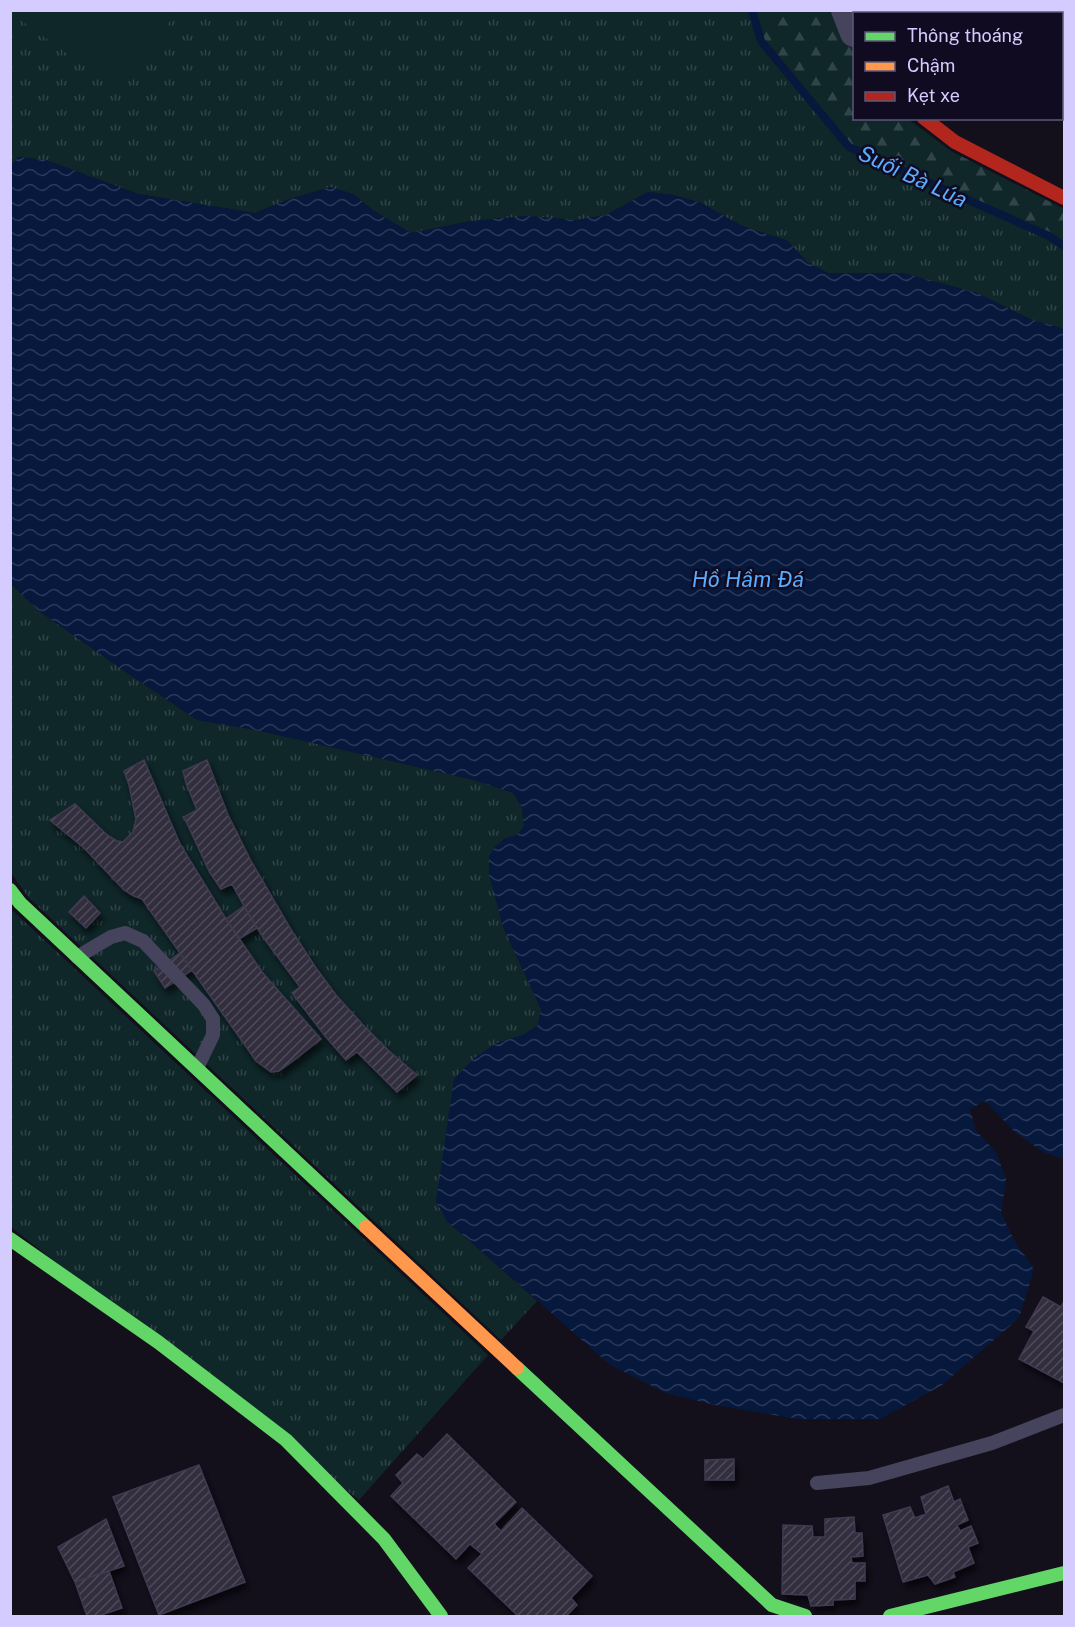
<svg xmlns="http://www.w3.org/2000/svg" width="1075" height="1627" font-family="'Public Sans',sans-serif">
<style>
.grass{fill:url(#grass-tufts)}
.forest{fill:url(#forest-firs)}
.pitch{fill:#0f2729}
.water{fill:url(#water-waves)}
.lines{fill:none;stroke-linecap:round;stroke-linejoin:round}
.stream{stroke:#07183d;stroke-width:8}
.building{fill:url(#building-hatch);stroke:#3f3a51;stroke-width:1.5;filter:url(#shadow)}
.lane{stroke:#46445d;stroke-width:14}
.street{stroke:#46445d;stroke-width:28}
.fast{stroke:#63d668;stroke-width:14}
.slow{stroke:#ff974d;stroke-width:14}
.jam{stroke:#b3261e;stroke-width:14}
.labels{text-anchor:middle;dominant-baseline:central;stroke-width:5;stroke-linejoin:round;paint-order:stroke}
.water-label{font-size:22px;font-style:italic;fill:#5aacff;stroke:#100b21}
</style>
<defs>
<pattern id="grass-tufts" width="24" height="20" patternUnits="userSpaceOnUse" patternTransform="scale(1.5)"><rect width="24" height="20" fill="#0f2729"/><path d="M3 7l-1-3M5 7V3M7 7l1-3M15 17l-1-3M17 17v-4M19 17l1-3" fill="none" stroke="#314549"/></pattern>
<pattern id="forest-firs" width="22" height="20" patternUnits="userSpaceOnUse" patternTransform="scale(1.5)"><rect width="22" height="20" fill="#0f2729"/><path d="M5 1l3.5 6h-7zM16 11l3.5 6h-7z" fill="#314549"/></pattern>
<pattern id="water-waves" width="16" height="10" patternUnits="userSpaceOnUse" patternTransform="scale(1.5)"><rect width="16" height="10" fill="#07183d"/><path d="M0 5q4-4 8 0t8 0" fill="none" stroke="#2a385a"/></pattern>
<pattern id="building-hatch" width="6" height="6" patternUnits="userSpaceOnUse" patternTransform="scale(1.5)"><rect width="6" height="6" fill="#312e3e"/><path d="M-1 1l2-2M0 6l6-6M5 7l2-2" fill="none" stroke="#4e4b5b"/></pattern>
<filter id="shadow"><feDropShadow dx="3.5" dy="6" stdDeviation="3" flood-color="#0009"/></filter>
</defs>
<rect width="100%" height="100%" fill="#13101c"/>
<path class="grass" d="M11,11H752L761,41L849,146L1049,236L1064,246V329L1030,319L977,293L903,273H828L807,262L788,241L742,226L701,203L674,195L648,192L606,215L577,220L527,216L471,221L411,233L374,211L353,194L330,187L284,201L255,213L138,194L46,160L18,157L11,167Z
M10,583L39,611L120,668L197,720L256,730L474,780L513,793L522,807L524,826L517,835L504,839L503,927L541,1009L538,1025L523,1035L497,1043L473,1059L436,1201L447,1221L537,1301L501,1340L28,897L11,873Z
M10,908L488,1355L359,1500L11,1227Z"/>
<path class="forest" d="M752,11H834L846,38L854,50V118L908,119L951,151L1064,209V246L1049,236L849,147L761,41Z"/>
<path class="pitch" d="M11,10H177V11L120,91L11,13Z"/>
<path class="water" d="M18,157L46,160L138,194L255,213L284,201L330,187L353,194L374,211L411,233L471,221L527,216L577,220L606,215L648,192L674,195L701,203L742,226L788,241L807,262L828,273H903L977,293L1030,319L1064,329V1159L1043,1152L1016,1133L985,1101L970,1109L976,1131L996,1152L1006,1179L1001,1213L1014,1240L1034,1269L1019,1318L942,1385L880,1419H798L715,1405L665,1393L609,1364L447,1221L436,1201L454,1079L473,1059L497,1043L523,1035L538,1025L541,1009L503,927L489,875V856L495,847L504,839L517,835L524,826L522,807L513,793L474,780L256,730L197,720L120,668L39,611L11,583L10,167Z"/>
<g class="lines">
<path class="stream" d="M752,10L761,41L849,147L1049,236L1064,246"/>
</g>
<path class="building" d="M1048,10H1064V43L1062,42V14H1048Z
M144,760L180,844L226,919L262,972L321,1039L293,1061L279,1071L271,1072L256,1061L142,899L134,896L124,890L84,848L50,820L75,804L107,835L117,841L123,842L133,832L136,819L129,785L124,771Z
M207,760L228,815L251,861L290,928L316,968L336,995L365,1027L389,1051L417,1075L397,1092L357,1052L346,1060L325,1036L292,993L300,987L263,937L249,915L232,884L221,889L210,873L184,817L197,810L186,783L183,771Z
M84,896L100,913L86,928L69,912Z
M244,906L257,928L239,939L226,919Z
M180,953L192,970L165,988L154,971Z
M1043,1297L1061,1307L1064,1301V1383L1019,1359L1034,1331L1026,1327Z
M447,1434L516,1502L494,1524L501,1531L522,1508L592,1576L571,1598L577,1605L566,1616H518L468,1568L482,1554L470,1544L456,1559L391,1496L403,1483L396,1475L417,1454L423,1459Z
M734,1459V1480H705V1460Z
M199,1465L245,1582L159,1615L113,1497Z
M948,1486L954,1502L960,1499L968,1520L957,1525L960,1531L971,1526L978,1543L968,1547L974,1563L953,1572L955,1577L935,1584L928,1575L903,1582L883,1515L910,1507L915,1518L926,1514L921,1497Z
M854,1517L855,1533H862L863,1556L851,1557L852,1563H865V1581H855V1599L833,1600V1605L811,1606L808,1595L782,1594L783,1525L812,1526L813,1537H825V1519Z
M106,1519L124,1566L75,1582L58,1547Z
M109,1571L122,1608L98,1616H87L75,1582Z"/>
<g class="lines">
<path class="lane" d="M77,957L111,937L125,933L143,941L204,1005L213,1019V1035L197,1068
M817,1483L869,1478L992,1443L1064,1415"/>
<path class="street" d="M845,10L854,33
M969,10L970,14
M1062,90L1064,91"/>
<path class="fast" d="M10,890L20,903L366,1227
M10,1239L158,1342L286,1440L384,1539L441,1616
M517,1368L772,1605L805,1616
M890,1616L1064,1573"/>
<path class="slow" d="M366,1227L517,1368"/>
<path class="jam" d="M924,118L955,142L1064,198"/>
</g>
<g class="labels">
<g class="water-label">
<text transform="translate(913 176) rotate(25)">Suối Bà Lúa</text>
<text x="748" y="579">Hồ Hầm Đá</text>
</g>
</g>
<rect width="1075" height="1627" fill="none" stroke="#d4ccff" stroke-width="24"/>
<rect x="853" y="12" width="210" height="108" fill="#100b21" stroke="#5e587a" stroke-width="1.5"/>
<rect x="865" y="32" width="30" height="9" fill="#63d668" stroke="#5e587a" stroke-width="1.5"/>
<text x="907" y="42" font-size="18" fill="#d4ccff">Thông thoáng</text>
<rect x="865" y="62" width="30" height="9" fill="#ff974d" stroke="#5e587a" stroke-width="1.5"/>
<text x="907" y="72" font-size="18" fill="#d4ccff">Chậm</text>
<rect x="865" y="92" width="30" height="9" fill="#b3261e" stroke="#5e587a" stroke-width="1.5"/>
<text x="907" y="102" font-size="18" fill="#d4ccff">Kẹt xe</text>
</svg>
